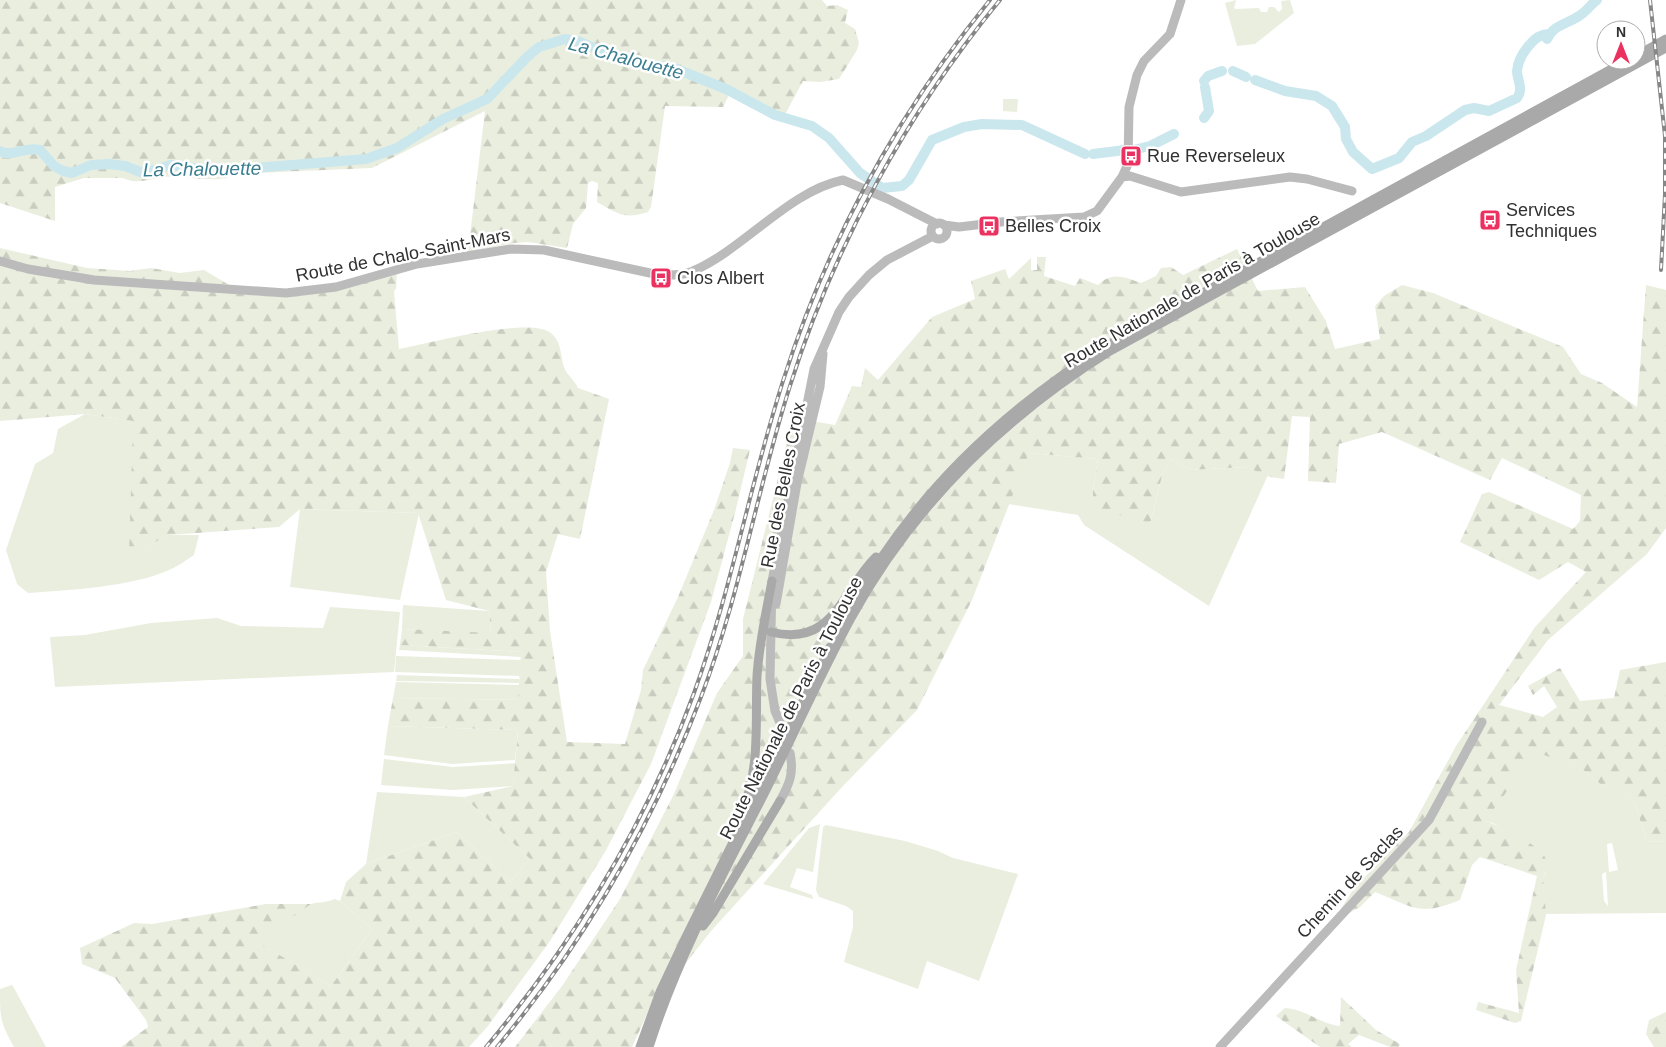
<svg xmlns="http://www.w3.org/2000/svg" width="1666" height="1047" font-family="Arial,sans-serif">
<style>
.green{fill:#eaeedf;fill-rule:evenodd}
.forest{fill:url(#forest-firs)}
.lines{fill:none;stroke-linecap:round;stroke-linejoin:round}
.river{stroke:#cbe7ee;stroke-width:10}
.secondary{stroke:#bbb;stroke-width:9}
.primary{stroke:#a9a9a9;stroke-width:9}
.rail-casing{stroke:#868686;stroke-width:4}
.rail{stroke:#fff;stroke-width:2;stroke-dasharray:5.5;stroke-linecap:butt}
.labels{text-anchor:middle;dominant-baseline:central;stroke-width:5;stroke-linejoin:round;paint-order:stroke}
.poi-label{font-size:18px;fill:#313131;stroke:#fff;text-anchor:start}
.street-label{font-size:18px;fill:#313131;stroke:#fff}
.water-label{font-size:19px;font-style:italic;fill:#397e90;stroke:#fff}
</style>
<defs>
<pattern id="forest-firs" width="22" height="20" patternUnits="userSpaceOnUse" patternTransform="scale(1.25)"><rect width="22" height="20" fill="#eaeedf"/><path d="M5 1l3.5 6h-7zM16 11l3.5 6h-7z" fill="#c9cdc0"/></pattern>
</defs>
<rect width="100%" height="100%" fill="#fff"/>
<path class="green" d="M1236,0L1234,8L1236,9L1259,8L1261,12H1267L1269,7H1274L1279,12L1282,9L1281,1L1290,0L1294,13L1255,44L1237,46L1225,3Z
M1003,99H1018L1017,112L1003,111Z
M85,414L134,421L130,556L168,535H199L194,555C186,560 177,567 167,571C128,587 71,590 28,593L17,584L6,550L35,464L53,453L58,429Z
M1029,453L1098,459L1093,491L1150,524L1163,472L1172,459L1190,470L1246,467L1268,475L1209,606L1084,525L1078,515L1008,504Z
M300,509L419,513L400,600L290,587Z
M403,605L489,611L491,634L402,629Z
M330,607L400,612L394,672L55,687L50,637L85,635L151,623L217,618L241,626L323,628Z
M400,645L521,652V657L399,650Z
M396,656L521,660L520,676L395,672Z
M397,675L519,679V683L396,681Z
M396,682L519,685V700L393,698Z
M388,726L518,730L515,760L452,764L384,755Z
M1536,751L1582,769L1604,787L1613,779L1635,804L1647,842L1666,841V913L1545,914L1543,877L1546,873L1534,847L1493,823L1484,821ZM1612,843L1618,870L1609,872L1607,844ZM1606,872L1608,906L1604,901L1602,874Z
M384,759L453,767L516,763L513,786L453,790L381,785Z
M377,792L464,797L530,859L510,882L457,832L366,864Z
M820,824L813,872L797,868L790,887L812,895L813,899L763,884L809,828Z
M826,825L905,841L938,851L953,858L1018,874L979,981L927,961L918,989L844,962L853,927V911L846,906L819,897L816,890L823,827Z
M335,899L340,901L372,929L331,986L250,938C270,928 289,916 309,905C315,902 326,903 335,899Z
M12,985L14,988L46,1047H14C0,1022 0,1018 0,989Z"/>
<path class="forest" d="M0,0H822L827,6L837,5L848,10L845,23L855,29L859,43L857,50L839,79L820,82L803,81L782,120L729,95L723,107L665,106L651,207L648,212C625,220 616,213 597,202L598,183L592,181L588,183L586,208L573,224L567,248L528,242L514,243L468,252L485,111L372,168L227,174V178C206,182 184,175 163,177C149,179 136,185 123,178H84L55,187V221L0,203Z
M0,248L87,268L130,271L151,268L180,273L204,270L246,295L308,294L397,273L396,289L394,291L399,349C428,344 532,315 552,334C564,345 559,361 567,373C571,378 575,382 578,388L609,399L580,539L558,534L546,572L550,631L567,742L625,744L641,690L643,670L678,597L714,510L730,463L733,448L750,450L735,513L711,602L651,764L605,852L550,941L488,1026L469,1047H121L148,1027L146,1020L115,978L82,964L80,948L134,923L152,924L266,904H311L294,916L251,938L331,986L372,929L340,901L346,882L366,864L457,832L510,882L530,859L464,797L513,786L518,730L388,726L393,698L518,700L521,652L400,645L402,629L491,633L489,611L446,600L418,513L300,509L279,527L168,535L129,557L133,421L85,414L0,421Z
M1237,249L1258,291L1305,287L1326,321L1335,349L1380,339L1375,306L1384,296L1402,285L1433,293L1563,347L1581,374L1602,383L1637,407L1646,285L1666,290V528L1647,554L1548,640L1499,705L1543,717L1557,707L1544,686L1533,695L1528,686L1560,668L1580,701L1614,698L1620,670L1666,662V841L1647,842L1635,804L1613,780L1604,787L1582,769L1536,752L1485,821C1499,825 1531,841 1542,853C1545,856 1547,862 1549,867L1543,877L1546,915L1521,1021L1515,1023L1476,1010L1478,1002L1519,1013L1516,970L1537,876L1480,857L1472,865L1460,900C1419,917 1413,907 1375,892L1360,907L1332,923L1354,888L1409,832L1456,746L1535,627L1586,572L1568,562L1539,580L1460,542L1482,494L1489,492L1573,529L1580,521L1581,495L1502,458L1490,480L1382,432L1339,444L1336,483L1308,481L1310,417L1292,416L1284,479L1270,477L1246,467L1190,470L1172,459L1163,472L1150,524L1093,507V491L1098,459L1029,453L972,600L917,710L843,786L711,931L649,1010L632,1047H515L562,986L620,899L673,796L717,693L743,656V619L793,418L835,425L852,386L861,387L865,368L878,380L932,317L975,299L971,281L1005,269L1009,279L1031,258V270H1037V257H1046L1044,276L1075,286L1080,278L1098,285C1112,271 1125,277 1141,283L1156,276L1161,268L1171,267L1183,275Z
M1341,997L1376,1030L1400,1044L1399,1047H1390L1359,1035L1348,1044L1352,1047H1320L1276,1016L1285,1008C1305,1009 1320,1024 1340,1026Z
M1666,1012V1047H1654L1646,1034L1649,1020Z"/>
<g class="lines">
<path class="river" d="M1547,39C1553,25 1567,24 1579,16C1586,12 1590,5 1597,0
M1233,71L1246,77
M1255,80L1285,91L1316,96L1332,106L1345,127L1346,139L1353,152L1372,169L1399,158L1412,142L1426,136L1465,110L1474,108L1489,111L1517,98C1524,89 1517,80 1517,71C1518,57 1534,33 1549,34
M1204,81L1208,76L1222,71
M1204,118L1209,111L1205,87
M1133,150L1150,146L1174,134
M0,151C10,158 26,146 40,150L54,166L63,171L72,173L91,165L109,164L125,166L143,173L171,165L215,171L366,159L397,148L443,119L487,99L528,56L539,47L565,39L578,41L623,60L674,68L726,89L775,115L812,126L829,138L860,173L882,188L902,186L909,180L932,140L964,127L982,124L1022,125L1085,154
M1093,154L1125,150"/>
<path class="secondary" d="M1122,177L1130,176L1181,192L1290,177L1307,179L1352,191
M931 231a8 8 0 1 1 16 0a8 8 0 1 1-16 0Z
M944,225L959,227L1001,222L1084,217L1097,211L1122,177L1128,164L1129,107L1137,75L1144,61L1170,34L1181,0
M0,261L28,269L94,280L286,293L336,287L417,264L511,249L544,250L659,275C670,275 683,276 693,271C744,249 789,191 843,180L888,199L937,224
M776,604L797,483L820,387L823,354
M781,725L775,711L770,679L772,581L814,369L839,312L849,297L869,275L887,260L933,236
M780,801C790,783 794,773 790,753
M1220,1047L1429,820L1482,722"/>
<path class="primary" d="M1636,56L1666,39
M850,609C912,497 998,414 1106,346L1628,60
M771,632C834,648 842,590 876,557
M741,813C761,771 755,721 757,676C759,644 766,613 772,581
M703,926L713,913L780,801
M640,1047L660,992L685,939L830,647
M649,1047C677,959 722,876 764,794C793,736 820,675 851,618C912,507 1003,418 1110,351L1666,48"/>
<g class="rail-casing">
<path id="rail" d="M1650,0L1665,136V194L1661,270
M486,1047C574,942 647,822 694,693C731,591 750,484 783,381C827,242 898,113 990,0
M497,1047C584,943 653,824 701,697C740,596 757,489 790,386C834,246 907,113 1000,0"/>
</g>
<use href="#rail" class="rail"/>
</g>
<defs>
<g id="bus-square" transform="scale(1.125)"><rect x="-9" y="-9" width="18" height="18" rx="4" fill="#eb3160" stroke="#fff"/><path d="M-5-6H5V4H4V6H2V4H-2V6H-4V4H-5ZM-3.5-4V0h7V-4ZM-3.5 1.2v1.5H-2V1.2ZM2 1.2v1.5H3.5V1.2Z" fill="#fff"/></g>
</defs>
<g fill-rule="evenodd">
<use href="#bus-square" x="1131" y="156"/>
<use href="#bus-square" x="1490" y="220"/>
<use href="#bus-square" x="989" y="226"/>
<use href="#bus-square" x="661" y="278"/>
</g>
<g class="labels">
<g class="poi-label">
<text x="1147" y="156">Rue Reverseleux</text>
<text x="1506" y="210">Services<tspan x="1506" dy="21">Techniques</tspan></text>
<text x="1005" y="226">Belles Croix</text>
<text x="677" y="278">Clos Albert</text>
</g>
<g class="street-label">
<text transform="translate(403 255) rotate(-11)">Route de Chalo-Saint-Mars</text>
<text transform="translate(1192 290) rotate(-30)">Route Nationale de Paris à Toulouse</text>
<text transform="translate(783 485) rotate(-79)">Rue des Belles Croix</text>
<text transform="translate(791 708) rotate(-63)">Route Nationale de Paris à Toulouse</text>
<text transform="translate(1350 882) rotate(-47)">Chemin de Saclas</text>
</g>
<g class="water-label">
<text transform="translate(626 58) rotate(15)">La Chalouette</text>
<text transform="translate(202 169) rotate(-1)">La Chalouette</text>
</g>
</g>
<g transform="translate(1621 45)"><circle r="24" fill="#ffffff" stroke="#adadad"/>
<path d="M0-4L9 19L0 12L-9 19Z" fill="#eb3160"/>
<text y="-8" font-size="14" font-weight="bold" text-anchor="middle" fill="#313131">N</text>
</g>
</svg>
